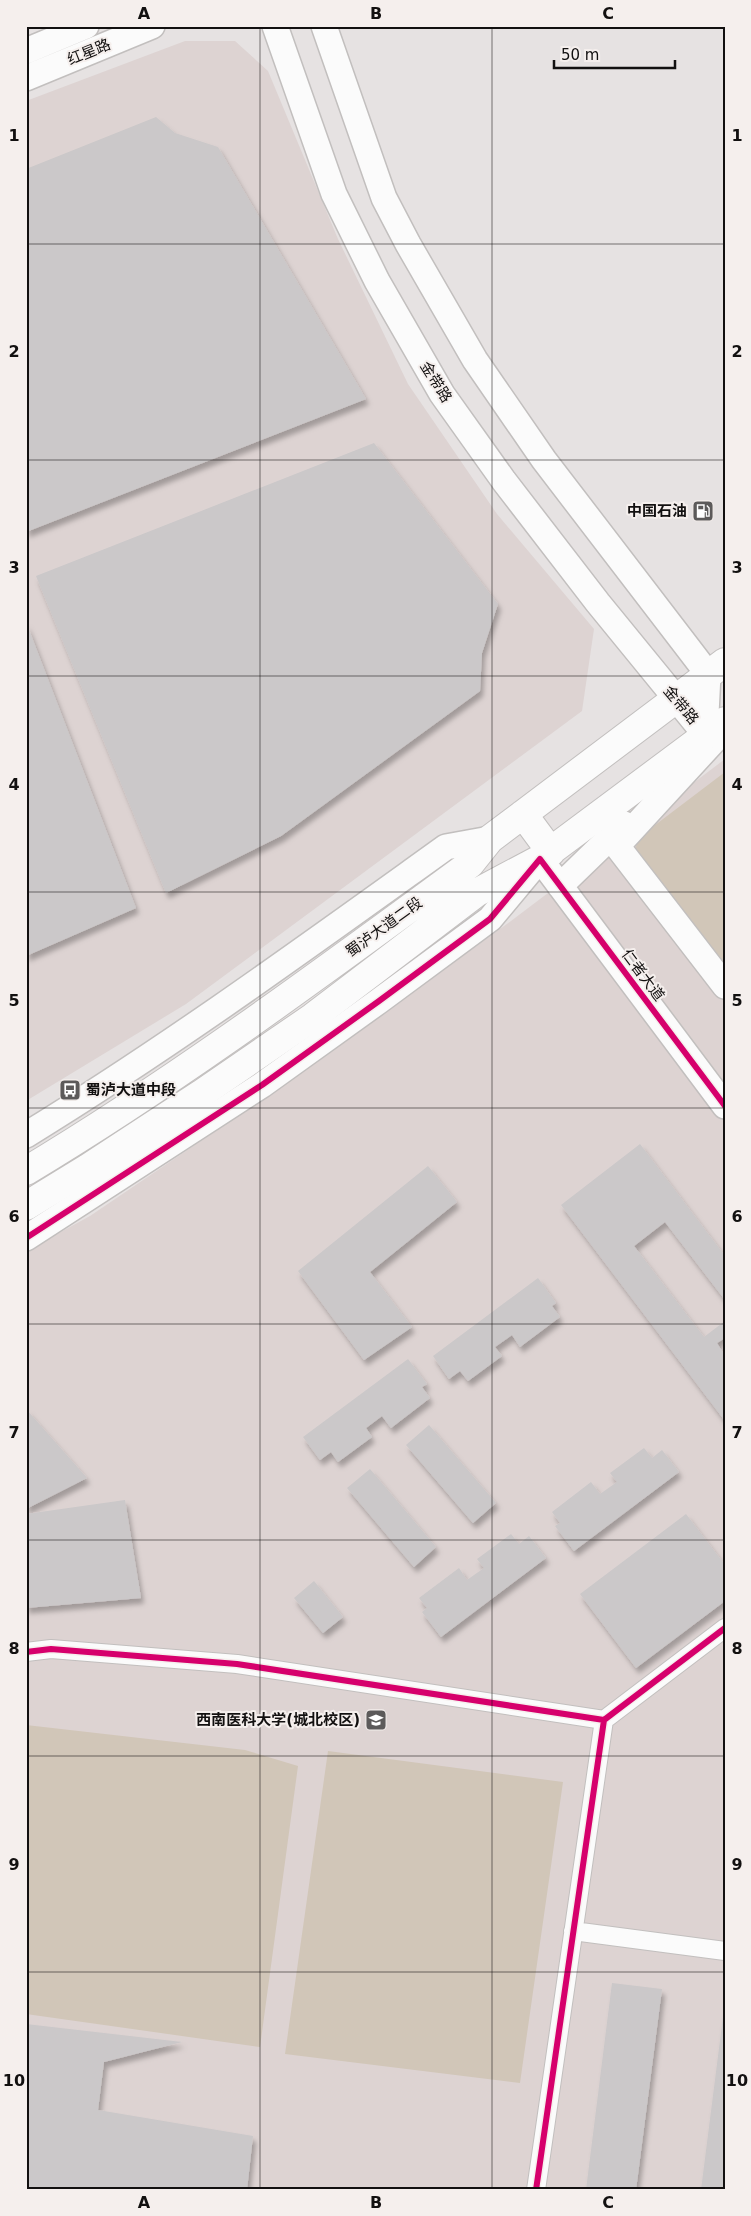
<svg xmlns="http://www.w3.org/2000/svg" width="751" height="2216" font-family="'DejaVu Sans','Noto Sans SC',sans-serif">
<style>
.built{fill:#ddd3d2}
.green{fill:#d1c6b8}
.building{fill:#cbc8c9;filter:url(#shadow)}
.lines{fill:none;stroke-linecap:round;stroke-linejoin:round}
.street-casing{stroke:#c2bfbe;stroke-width:20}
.secondary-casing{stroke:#c2bfbe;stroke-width:28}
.highway-casing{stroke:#c2bfbe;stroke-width:30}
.street{stroke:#fbfbfb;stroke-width:18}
.secondary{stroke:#fbfbfb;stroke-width:25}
.highway{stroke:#fbfbfb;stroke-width:28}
.cycleway-casing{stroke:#f5efed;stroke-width:9}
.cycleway{stroke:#d6006c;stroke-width:6}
.grid{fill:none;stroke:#121010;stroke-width:1;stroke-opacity:0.55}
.labels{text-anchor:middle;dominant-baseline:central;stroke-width:4;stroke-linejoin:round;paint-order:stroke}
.street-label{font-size:15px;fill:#121010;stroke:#f5efed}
.poi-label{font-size:15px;font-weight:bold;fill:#121010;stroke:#f5efed;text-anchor:end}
.neatline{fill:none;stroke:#121010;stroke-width:2}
.grid-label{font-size:16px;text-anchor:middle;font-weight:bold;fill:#121010}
</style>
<defs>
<filter id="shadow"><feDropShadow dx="3" dy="5.5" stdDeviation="2.5" flood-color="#0004"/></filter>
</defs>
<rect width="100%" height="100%" fill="#e6e2e2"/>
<path class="built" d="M185,41H235L268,71L338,239L408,384L497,514L594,629L582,711L186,1004L26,1101V101Z
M725,759V2190H26V1251L90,1216L295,1077L511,921Z"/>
<path class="green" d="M725,772V997L631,869L638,838Z
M26,1725L245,1750L298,1766L260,2047L26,2014Z
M328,1751L563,1782L520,2083L285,2054Z"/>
<path class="building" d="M156,117L175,133L218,147L366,399L26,532V169Z
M374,443L498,604L482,653L480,691L281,836L166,893L36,576Z
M26,622L136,908L26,956Z
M640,1144L725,1256V1300L665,1222L634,1246L704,1337L725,1321V1338L717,1343L725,1356V1421L561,1205Z
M428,1166L457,1202L370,1272L412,1327L364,1360L298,1271Z
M538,1278L556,1303L552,1306L560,1317L520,1347L512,1335L495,1347L502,1356L468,1381L460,1371L449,1379L433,1356Z
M408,1359L427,1384L422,1387L430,1398L391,1428L382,1416L366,1428L372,1437L338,1462L331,1452L320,1460L303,1437Z
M26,1409L87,1478L26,1509Z
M429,1425L496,1503L473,1523L406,1445Z
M644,1448L652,1458L662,1450L679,1472L574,1551L555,1526L560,1523L552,1512L591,1482L600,1494L617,1482L610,1473Z
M370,1469L436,1547L414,1567L347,1488Z
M125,1500L141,1598L26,1608V1514Z
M686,1514L725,1565V1601L636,1668L580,1594Z
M511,1534L519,1544L529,1536L546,1558L441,1637L422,1612L427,1608L419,1598L459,1568L467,1580L484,1568L477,1559Z
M314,1581L343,1617L323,1633L294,1598Z
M612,1983L662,1989L636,2190H586Z
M724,2009L725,2190H701Z
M26,2024L182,2042L104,2062L98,2110L253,2136L247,2190H26Z"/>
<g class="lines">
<g class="street-casing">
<path id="street" d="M26,1652L51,1649L237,1664L604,1720
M573,1931L725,1951
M536,2190L604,1720L725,1628"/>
</g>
<g class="secondary-casing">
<path id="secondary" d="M275,26L334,194L377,281L442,394L504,481L598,603L705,734
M324,26L384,198L408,244L475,360L544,460L708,674L705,734
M26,51L86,26
M26,78L152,26
M721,733L617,846L725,986
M560,886L624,824
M26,1135C171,1046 308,946 446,847L490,839
M26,1238L262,1085L379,1001L490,919L540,859L725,1106"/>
</g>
<g class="highway-casing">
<path id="highway" d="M523,814L551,852
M26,1171C181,1078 325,970 470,864L490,839L725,662
M26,1206L88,1168L201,1094L313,1017L476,893L540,859L725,721"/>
</g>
<use href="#street" class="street"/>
<use href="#secondary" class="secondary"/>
<use href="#highway" class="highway"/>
<g class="cycleway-casing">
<path id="cycleway" d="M26,1238L262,1085L379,1001L490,919L540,859L725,1106
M26,1652L51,1649L237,1664L604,1720
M536,2190L604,1720L725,1628"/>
</g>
<use href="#cycleway" class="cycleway"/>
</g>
<path class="grid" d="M260,26V2190M492,26V2190M26,244H725M26,460H725M26,676H725M26,892H725M26,1108H725M26,1324H725M26,1540H725M26,1756H725M26,1972H725"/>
<defs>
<g id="fuel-square" transform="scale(1.125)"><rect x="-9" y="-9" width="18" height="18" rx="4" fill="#5c5a5a" stroke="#f5efed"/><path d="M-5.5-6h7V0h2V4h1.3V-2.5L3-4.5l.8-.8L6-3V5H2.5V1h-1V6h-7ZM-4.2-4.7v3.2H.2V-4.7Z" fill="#fff"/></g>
<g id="bus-square" transform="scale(1.125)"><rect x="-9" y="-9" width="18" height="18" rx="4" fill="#5c5a5a" stroke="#f5efed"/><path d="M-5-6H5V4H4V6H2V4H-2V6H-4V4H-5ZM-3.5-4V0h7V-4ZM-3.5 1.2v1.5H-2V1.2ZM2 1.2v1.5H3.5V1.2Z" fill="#fff"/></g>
<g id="university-square" transform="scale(1.125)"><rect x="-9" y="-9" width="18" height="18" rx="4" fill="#5c5a5a" stroke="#f5efed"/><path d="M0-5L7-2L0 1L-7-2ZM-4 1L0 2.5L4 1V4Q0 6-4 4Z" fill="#fff"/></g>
</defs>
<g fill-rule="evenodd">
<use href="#fuel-square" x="703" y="511"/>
<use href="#bus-square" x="70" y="1090"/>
<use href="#university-square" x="376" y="1720"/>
</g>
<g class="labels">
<g class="street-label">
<text transform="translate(89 52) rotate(-22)">红星路</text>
<text transform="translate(436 382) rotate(58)">金带路</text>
<text transform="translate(681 705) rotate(50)">金带路</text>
<text transform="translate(384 927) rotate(-36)">蜀泸大道二段</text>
<text transform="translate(643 975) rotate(53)">仁者大道</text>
</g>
<g class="poi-label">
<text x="687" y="511">中国石油</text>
<text x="86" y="1090" text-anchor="start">蜀泸大道中段</text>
<text x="360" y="1720">西南医科大学(城北校区)</text>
</g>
</g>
<rect width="751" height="2216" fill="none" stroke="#f5efed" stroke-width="55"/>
<path d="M554 60v8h121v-8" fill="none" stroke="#121010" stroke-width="2.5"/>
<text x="561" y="60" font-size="15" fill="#121010" stroke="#f5efed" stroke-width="4" paint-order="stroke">50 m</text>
<rect x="28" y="28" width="696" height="2160" class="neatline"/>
<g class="grid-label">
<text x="144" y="19">A</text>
<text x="376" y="19">B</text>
<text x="608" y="19">C</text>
<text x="14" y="141">1</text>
<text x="737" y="141">1</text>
<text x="14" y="357">2</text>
<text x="737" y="357">2</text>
<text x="14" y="573">3</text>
<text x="737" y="573">3</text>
<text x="14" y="790">4</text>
<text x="737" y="790">4</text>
<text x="14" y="1006">5</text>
<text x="737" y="1006">5</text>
<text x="14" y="1222">6</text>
<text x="737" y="1222">6</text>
<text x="14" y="1438">7</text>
<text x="737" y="1438">7</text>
<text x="14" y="1654">8</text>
<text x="737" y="1654">8</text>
<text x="14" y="1870">9</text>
<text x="737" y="1870">9</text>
<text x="14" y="2086">10</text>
<text x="737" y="2086">10</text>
<text x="144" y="2208">A</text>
<text x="376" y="2208">B</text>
<text x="608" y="2208">C</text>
</g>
</svg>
